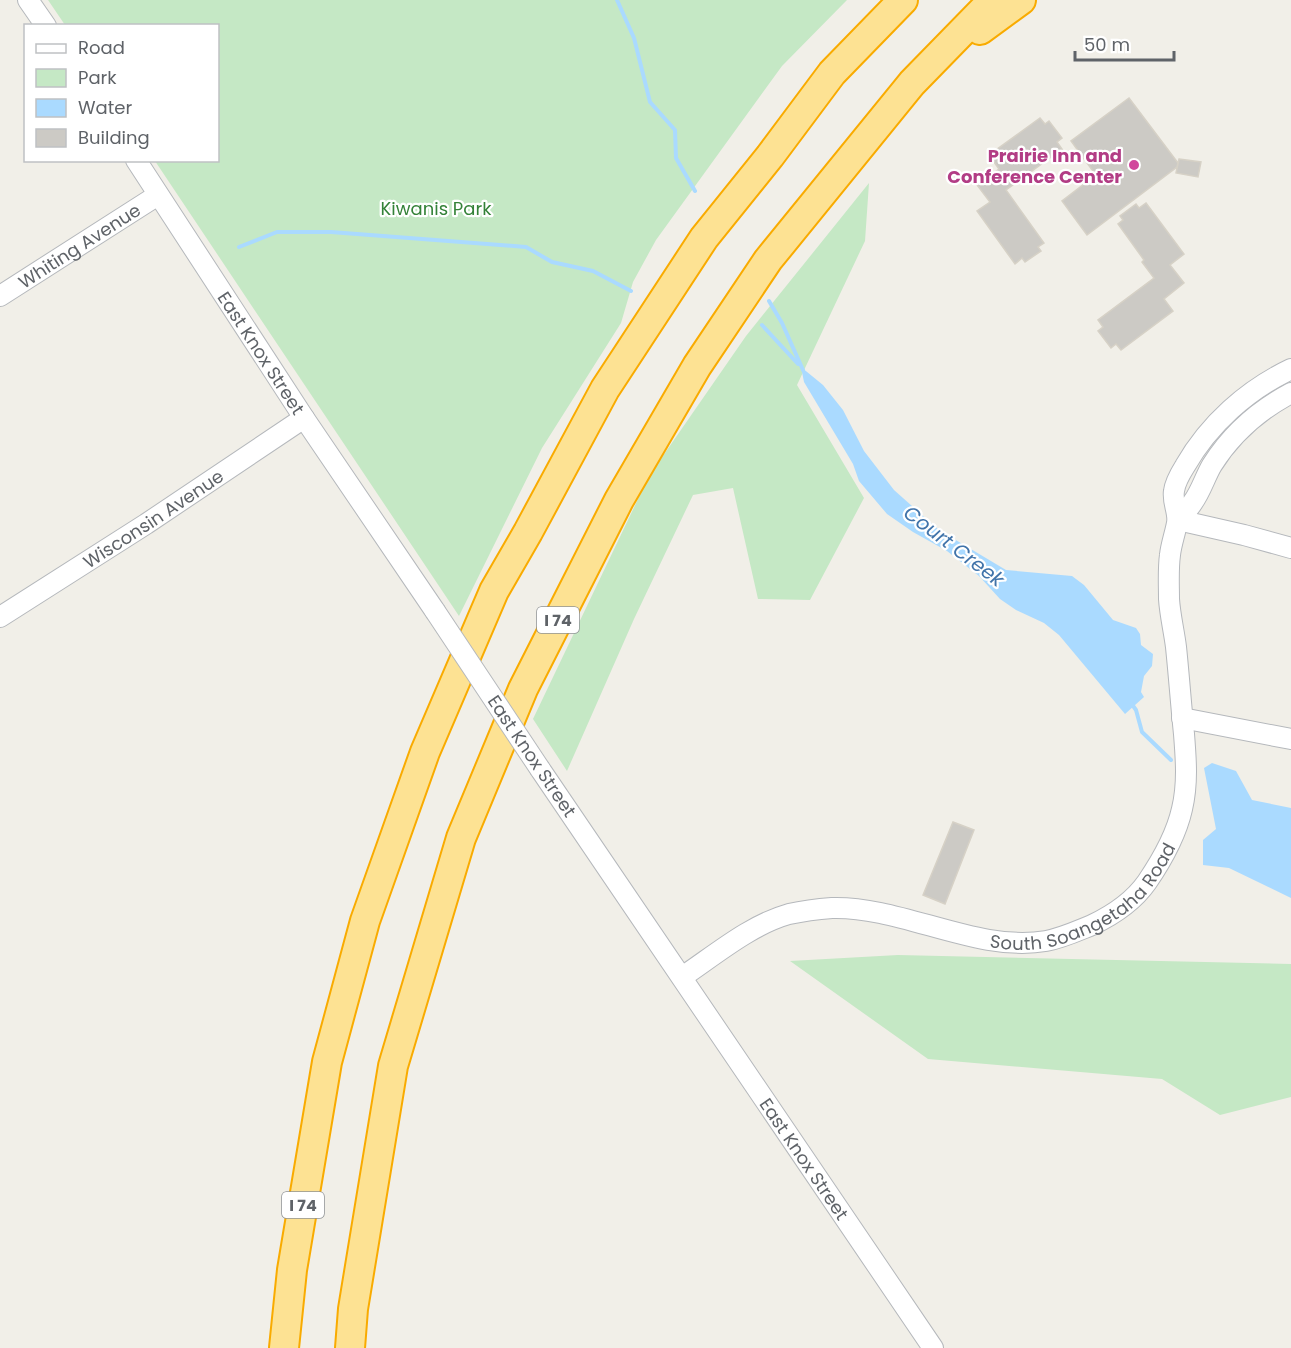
<svg xmlns="http://www.w3.org/2000/svg" width="1291" height="1348" font-family="Poppins,sans-serif">
<style>
.green{fill:#c5e8c5}
.water{fill:#aadaff}
.lines{fill:none;stroke-linecap:round;stroke-linejoin:round}
.stream{stroke:#aadaff;stroke-width:4}
.building{fill:#cccac5;stroke:#d6d1c6;stroke-width:1.5}
.minor-casing{stroke:#b5b8bc;stroke-width:22}
.highway-casing{stroke:#f9ab00;stroke-width:32}
.minor{stroke:#fff;stroke-width:20}
.highway{stroke:#fde293;stroke-width:28}
.minor-bridge-casing{stroke:#b5b8bc;stroke-width:22;stroke-linecap:butt}
.minor-bridge{stroke:#fff;stroke-width:20}
.hotel-dot{fill:#d1479c;stroke:#fff;stroke-width:2}
.labels{text-anchor:middle;dominant-baseline:central;stroke-width:4.5;stroke-linejoin:round;paint-order:stroke}
.shield{fill:#fff;stroke:#8f9295;stroke-width:1.5}
.shield-label{font-size:16px;font-weight:bold;fill:#5f6368}
.hotel-label{font-size:18px;font-weight:bold;fill:#b23c85;stroke:#fff;text-anchor:end}
.park-label{font-size:18px;fill:#348238;stroke:#fff}
.street-label{font-size:18px;fill:#5f6368;stroke:#fff}
.water-label{font-size:20px;font-style:italic;fill:#4174aa;stroke:#fff}
</style>
<rect width="100%" height="100%" fill="#f1efe8"/>
<path class="green" d="M48,0H847L782,66L656,240L633,282L621,323L542,448L459,616L155,161L218,160V26L65,25Z
M869,183L865,241L797,385L864,498L810,600L758,599L733,488L693,495L634,619L567,771L533,719L649,476L746,336Z
M898,955L1291,964V1097L1220,1115L1162,1079L928,1059L790,961Z"/>
<path class="water" d="M801,367L823,385L843,410L864,451L894,490L939,530L1006,570L1072,576L1084,585L1113,620L1136,628L1140,634L1141,645L1153,654L1152,666L1144,676L1141,692L1144,697L1125,714L1059,635L1044,623L1016,610L1000,599L979,576L947,551L913,532L887,514L859,481L853,464L804,382Z
M1212,763L1236,771L1252,800L1291,808V898L1229,868L1203,865V840L1216,829L1204,768Z"/>
<g class="lines">
<path class="stream" d="M617,0L634,38L650,102L675,130L676,158L695,191
M239,247L277,232H331L526,247L552,262L593,271L631,291
M769,301L782,323L803,370
M762,325L798,364
M1131,703L1136,710L1142,732L1171,760"/>
</g>
<path class="building" d="M1129,98L1178,163L1177,167L1087,235L1062,201L1088,181L1090,184L1098,178L1071,141Z
M1040,118L1045,124L1049,121L1062,138L1057,142L1062,149L1006,190L1044,243L1038,247L1041,251L1025,262L1022,258L1015,264L977,211L990,202L977,185L999,169L989,155Z
M1179,159L1201,162L1198,177L1176,173Z
M1146,203L1184,254L1170,265L1184,283L1164,299L1173,311L1121,350L1116,344L1111,348L1098,331L1103,327L1098,320L1154,278L1142,262L1144,260L1118,224L1123,220L1120,216L1136,204L1139,208Z
M953,822L974,830L945,904L923,895Z"/>
<g class="lines">
<g class="minor-casing">
<g id="minor">
<path d="M28,0L46,26"/>
<path id="s1" d="M136,160L304,418L435,611"/>
<path id="s2" d="M0,296L158,195"/>
<path d="M1178,520C1183,514 1189,509 1193,502C1201,491 1205,477 1212,465C1231,435 1259,410 1291,393"/>
<path d="M1178,520L1244,535L1291,548"/>
<path id="s3" d="M0,617L146,524L304,418"/>
<path d="M1182,718L1291,739"/>
<path id="s4" d="M540,769L933,1348"/>
<path id="s5" d="M682,977C715,955 750,925 789,914C803,911 819,909 832,908C902,906 977,953 1046,941C1062,938 1077,931 1092,925C1113,915 1133,902 1147,882C1162,860 1176,836 1182,809C1188,784 1186,759 1184,734C1181,705 1179,676 1176,647C1174,631 1170,615 1169,599C1169,585 1168,569 1170,555C1171,545 1175,534 1177,523C1179,513 1172,502 1174,491C1175,483 1180,474 1185,466C1209,424 1247,390 1291,369"/>
</g>
</g>
<g class="highway-casing">
<path id="highway" d="M980,30L1021,0
M284,1348L292,1270L327,1062L365,921L425,752L494,591L528,532L605,389L704,238L770,156L832,73L903,0
M350,1348L353,1309L393,1066L461,838L523,689L619,500L697,366L768,260L912,83L993,0"/>
</g>
<use href="#minor" class="minor"/>
<use href="#highway" class="highway"/>
<g class="minor-bridge-casing">
<path id="minor-bridge" d="M435,611L540,769"/>
</g>
<use href="#minor-bridge" class="minor-bridge"/>
</g>
<circle class="hotel-dot" cx="1134" cy="165" r="6"/>
<g class="labels">
<g class="shield">
<rect x="537" y="607" width="42" height="26" rx="4.5"/>
<rect x="282" y="1192" width="42" height="26" rx="4.5"/>
</g>
<g class="shield-label">
<text x="558" y="620">I 74</text>
<text x="303" y="1205">I 74</text>
</g>
<g class="hotel-label">
<text x="1122" y="155">Prairie Inn and<tspan x="1122" dy="21">Conference Center</tspan></text>
</g>
<g class="park-label">
<text x="436" y="208">Kiwanis Park</text>
</g>
<g class="street-label">
<text stroke="none"><textPath href="#s2" startOffset="94">Whiting Avenue</textPath></text>
<text stroke="none"><textPath href="#s1" startOffset="230">East Knox Street</textPath></text>
<text stroke="none"><textPath href="#s3" startOffset="182">Wisconsin Avenue</textPath></text>
<text transform="translate(532 756) rotate(56)">East Knox Street</text>
<text stroke="none"><textPath href="#s5" startOffset="440">South Soangetaha Road</textPath></text>
<text stroke="none"><textPath href="#s4" startOffset="471">East Knox Street</textPath></text>
</g>
<g class="water-label">
<text transform="translate(954 546) rotate(37)">Court Creek</text>
</g>
</g>
<rect x="24" y="24" width="195" height="138" fill="#ffffff" stroke="#bfc1c3" stroke-width="1.5"/>
<rect x="36" y="44" width="30" height="9" fill="#ffffff" stroke="#bfc1c3" stroke-width="1.5"/>
<text x="78" y="54" font-size="18" fill="#5f6368">Road</text>
<rect x="36" y="69" width="30" height="18" fill="#c5e8c5" stroke="#bfc1c3" stroke-width="1.5"/>
<text x="78" y="84" font-size="18" fill="#5f6368">Park</text>
<rect x="36" y="99" width="30" height="18" fill="#aadaff" stroke="#bfc1c3" stroke-width="1.5"/>
<text x="78" y="114" font-size="18" fill="#5f6368">Water</text>
<rect x="36" y="129" width="30" height="18" fill="#cccac5" stroke="#bfc1c3" stroke-width="1.5"/>
<text x="78" y="144" font-size="18" fill="#5f6368">Building</text>
<path d="M1075 51v9h99v-9" fill="none" stroke="#5f6368" stroke-width="3"/>
<text x="1084" y="51" font-size="18" fill="#5f6368" stroke="#ffffff" stroke-width="4.5" paint-order="stroke">50 m</text>
</svg>
